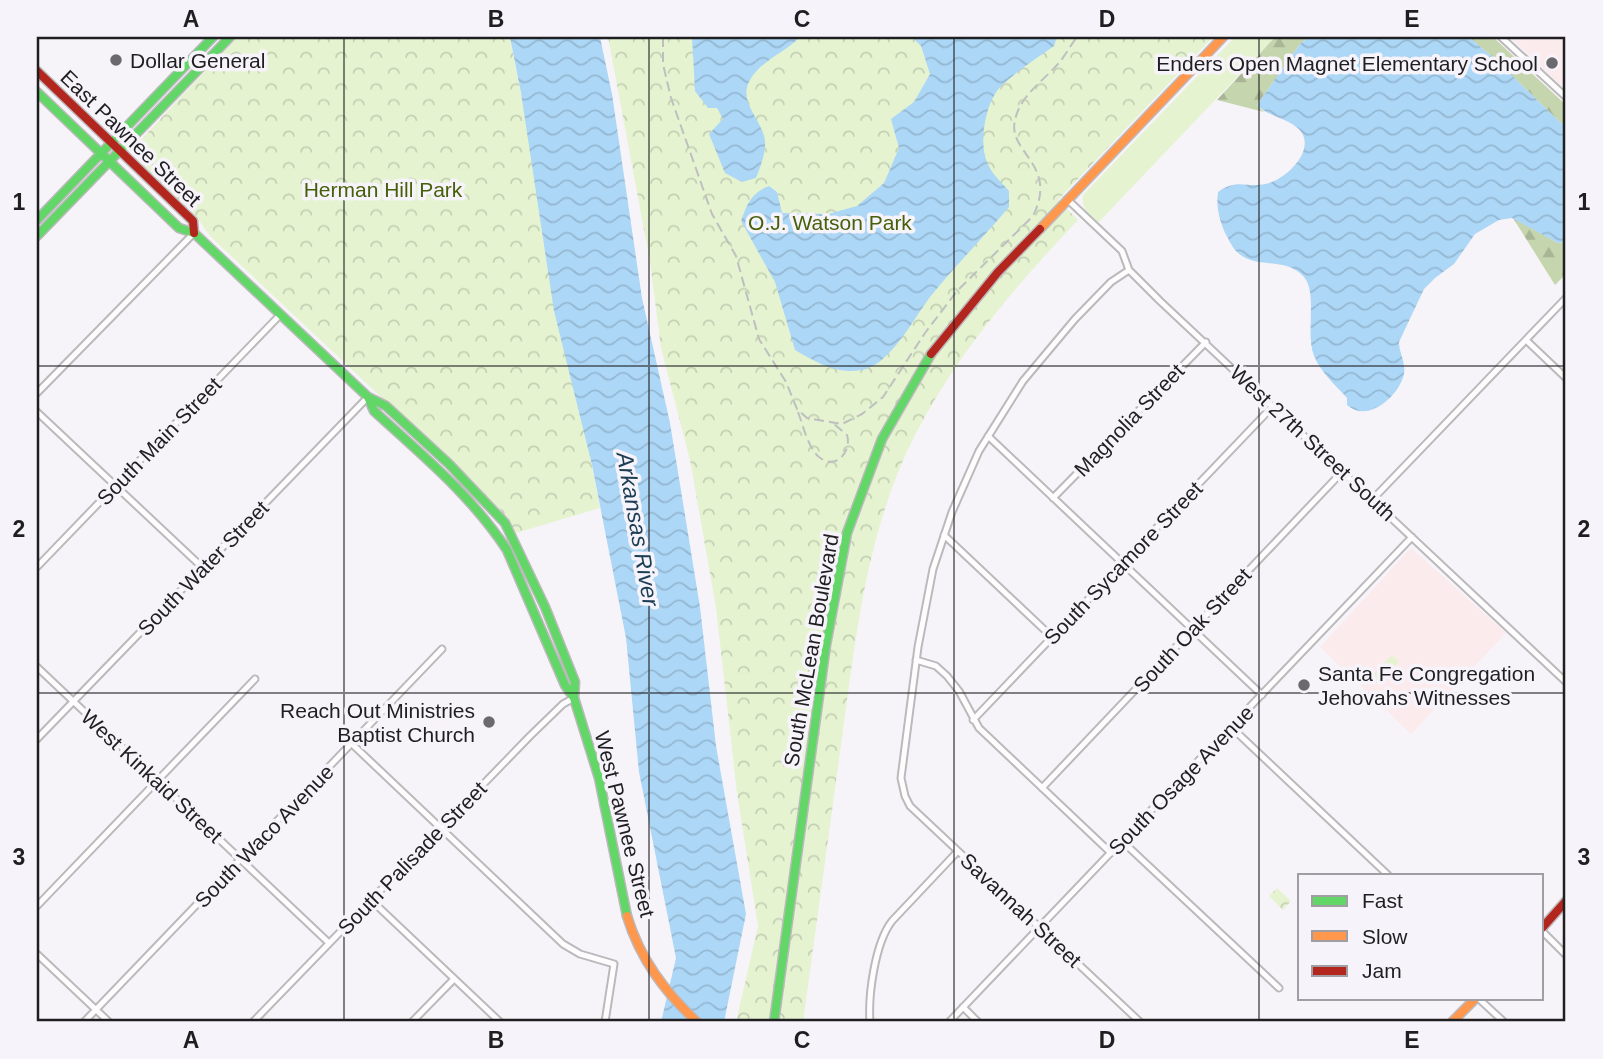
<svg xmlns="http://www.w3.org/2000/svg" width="1603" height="1059" font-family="Helvetica,sans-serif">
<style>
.education{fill:#fbebec}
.green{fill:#e5f3d1}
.forest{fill:url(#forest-firs)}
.park{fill:url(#park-crowns)}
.water{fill:url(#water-waves)}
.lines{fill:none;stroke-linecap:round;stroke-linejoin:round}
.street-casing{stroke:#bcb9bd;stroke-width:9}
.fast-casing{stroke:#bcb9bd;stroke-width:11}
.slow-casing{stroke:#bcb9bd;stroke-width:11}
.jam-casing{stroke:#bcb9bd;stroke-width:11}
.street{stroke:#fefdfe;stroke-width:5}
.fast{stroke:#63d668;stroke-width:8}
.slow{stroke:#ff974d;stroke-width:8}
.jam{stroke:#b3261e;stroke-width:8}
.rail{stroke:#c0bfc0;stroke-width:2;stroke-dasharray:10 5;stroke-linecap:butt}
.grid{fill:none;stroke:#1f1e21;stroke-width:2;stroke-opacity:0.55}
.poi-dot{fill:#6b696d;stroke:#f7f3fa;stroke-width:2.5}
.labels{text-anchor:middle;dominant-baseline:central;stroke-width:7;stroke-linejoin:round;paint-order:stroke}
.poi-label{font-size:21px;fill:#1f1e21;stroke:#f7f3fa;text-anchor:start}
.street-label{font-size:21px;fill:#1f1e21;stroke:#f7f3fa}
.park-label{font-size:21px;fill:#456008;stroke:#f7f3fa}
.water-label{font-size:23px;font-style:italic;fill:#1b3d54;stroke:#f7f3fa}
.neatline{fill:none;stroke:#1f1e21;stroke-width:2.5}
.grid-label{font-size:23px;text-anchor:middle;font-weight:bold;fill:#1f1e21}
</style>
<defs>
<pattern id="forest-firs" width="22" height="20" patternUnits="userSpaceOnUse" patternTransform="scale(1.75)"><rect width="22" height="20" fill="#c5d5ad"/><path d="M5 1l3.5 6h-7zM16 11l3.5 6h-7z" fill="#a9b695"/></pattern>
<pattern id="park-crowns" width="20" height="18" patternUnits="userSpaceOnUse" patternTransform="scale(1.75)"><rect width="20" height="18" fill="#e5f3d1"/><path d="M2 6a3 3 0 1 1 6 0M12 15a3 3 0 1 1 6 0" fill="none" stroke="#c4d0b3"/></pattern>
<pattern id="water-waves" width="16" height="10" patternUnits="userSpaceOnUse" patternTransform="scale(1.75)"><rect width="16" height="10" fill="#add7f6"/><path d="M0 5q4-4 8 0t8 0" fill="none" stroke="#94b8d3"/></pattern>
</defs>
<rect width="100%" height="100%" fill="#f7f4f9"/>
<path class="education" d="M1510,37H1566V90Z
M1411,548L1506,633L1411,734L1320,647Z"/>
<path class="green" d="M1235,37H1275L1098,223C1089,214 1081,209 1083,195Z"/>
<path class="forest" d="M1275,37H1309L1300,44L1257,105L1264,112L1217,100Z
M1469,37H1493L1566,105V128L1496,60Z
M1513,218L1558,243L1566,242V274L1555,285Z"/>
<path class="park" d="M237,37H510L600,508L516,533L501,510L210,236L195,215L140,163L137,156L136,145Z
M608,37H1213L1058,200L1078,220C1014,288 958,352 915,435C867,529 856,635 842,738C829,833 816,928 803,1022H736L758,926L737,793L716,608L690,460L661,348L650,262Z
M1392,655L1399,662L1390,671L1394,677L1390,679L1386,676L1378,684L1371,677Z
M1277,888L1291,901L1283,910L1269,896Z"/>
<path class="water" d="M510,37H600L612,94L642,298L670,423L700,607L716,746L746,914L724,1022H661L676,958L639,772L626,638L592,465L554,311L521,93Z
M692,37H800C786,52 760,61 750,80C737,102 763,120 765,141C766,154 760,167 756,178L742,182L725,173L709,134L723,119L717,108H708L695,91Z
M912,37H1057L1054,46C1040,56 1003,80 995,94C985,110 979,143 987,162C991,173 1001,182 1009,191V207C983,238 955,266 930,297C914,318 892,361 866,369C838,376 818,363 795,350L775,282L741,221C747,204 751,193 769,186L777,192L782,213L828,214L857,206L884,183L899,148L891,119L914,102L930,74L921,46Z
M1309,37H1469L1496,60L1566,128V242L1558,243L1512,218L1499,220L1475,234L1454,264L1435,278L1424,289L1399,342C1399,353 1406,362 1404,374C1399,396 1368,424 1347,405V398C1336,386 1320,371 1314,356C1305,333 1318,294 1304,277C1285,255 1255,271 1236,251C1232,247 1228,238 1225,233C1219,218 1216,207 1218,192C1237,178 1247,188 1265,184C1284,181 1314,153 1302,133C1293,119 1268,117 1257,105L1300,44Z"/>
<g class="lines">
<g class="street-casing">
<path id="street" d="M1501,37L1566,97
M1067,199L1122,251L1129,270L1160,301L1566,682
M1129,270L1111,282L1075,319L1023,381L979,451L952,512L933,569L918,647L901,778L905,796L910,806L1140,1022
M1526,340L1566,378
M37,393L194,233
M37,412L203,568
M988,436L1262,695
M1053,498L1206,342
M1372,500L1566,298
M944,535L1052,637
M37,567L280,315
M916,660L936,666L947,676L959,691L979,728L1111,853
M37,667L329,943
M973,720L1273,406
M1231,727L1388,875
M37,739L368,397
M352,744L563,944L580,954L614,964L605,1022
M1042,788L1342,472
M1122,841L1279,988
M371,900L500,1022
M37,906L255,679
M1542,931L1566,955
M37,954L109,1022
M1478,998L1504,1022
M963,1007L978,1022
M84,1022L442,649
M253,1022L530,736L563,704L574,698
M412,1022L454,979
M870,1022C868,995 875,943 892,921L958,851
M949,1022L1412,537"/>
</g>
<g class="fast-casing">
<path id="fast" d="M37,92L179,228L194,233L368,397L386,406L449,464L505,523L545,607L575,682L574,698
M37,220L213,37
M37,236L230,37
M368,397L374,411C422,455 471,495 507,550L565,685L574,698L599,778L627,916
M774,1022L826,645L847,533L882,439L931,354"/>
</g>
<g class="slow-casing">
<path id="slow" d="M1040,229L1223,37
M627,916C640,959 665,992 697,1022
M1452,1022L1476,998"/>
</g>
<g class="jam-casing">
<path id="jam" d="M37,71L193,221L194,233
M931,354L998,272L1040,229
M1542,928L1566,901"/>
</g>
<use href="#street" class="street"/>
<use href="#fast" class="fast"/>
<use href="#slow" class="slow"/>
<use href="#jam" class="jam"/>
<path class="rail" d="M663,37V64L671,98L712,214L736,256L759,339L786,382L797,409L807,418L842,424L862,414L883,397L925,333L957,291L1033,216C1059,164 1007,153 1015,120C1020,96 1043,81 1058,64C1065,56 1070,46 1077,37
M798,412C803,425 808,448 819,457C836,471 852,451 847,435L834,424"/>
</g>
<path class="grid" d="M344,37V1022M649,37V1022M954,37V1022M1259,37V1022M37,366H1566M37,693H1566"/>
<g class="poi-dot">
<circle cx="116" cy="60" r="7"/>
<circle cx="1552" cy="63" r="7"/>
<circle cx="1304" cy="685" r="7"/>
<circle cx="489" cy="722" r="7"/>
</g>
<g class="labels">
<g class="poi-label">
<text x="130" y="60">Dollar General</text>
<text x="1538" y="63" text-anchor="end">Enders Open Magnet Elementary School</text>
<text x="1318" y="673">Santa Fe Congregation<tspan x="1318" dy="24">Jehovahs Witnesses</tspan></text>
<text x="475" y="710" text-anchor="end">Reach Out Ministries<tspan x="475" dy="24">Baptist Church</tspan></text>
</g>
<g class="street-label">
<text transform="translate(131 138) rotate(44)">East Pawnee Street</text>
<text transform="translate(1129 420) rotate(-46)">Magnolia Street</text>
<text transform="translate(159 441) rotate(-46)">South Main Street</text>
<text transform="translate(1313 443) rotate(43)">West 27th Street South</text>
<text transform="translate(1123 563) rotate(-46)">South Sycamore Street</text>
<text transform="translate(203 568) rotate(-46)">South Water Street</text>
<text transform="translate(1192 630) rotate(-47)">South Oak Street</text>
<text transform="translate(811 650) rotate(-80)">South McLean Boulevard</text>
<text transform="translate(152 776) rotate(43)">West Kinkaid Street</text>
<text transform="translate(1181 780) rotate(-46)">South Osage Avenue</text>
<text transform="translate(625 824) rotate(76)">West Pawnee Street</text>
<text transform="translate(264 836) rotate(-46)">South Waco Avenue</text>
<text transform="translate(412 858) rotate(-46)">South Palisade Street</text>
<text transform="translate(1021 910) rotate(43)">Savannah Street</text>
</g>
<g class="park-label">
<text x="383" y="189">Herman Hill Park</text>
<text x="830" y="222">O.J. Watson Park</text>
</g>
<g class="water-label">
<text transform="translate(638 529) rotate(80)">Arkansas River</text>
</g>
</g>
<rect width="1603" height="1059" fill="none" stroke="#f7f3fa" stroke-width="77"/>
<rect x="1298" y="874" width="245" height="126" fill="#f7f3fa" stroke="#a19ea3" stroke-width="2"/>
<rect x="1312" y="896" width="35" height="10" fill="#63d668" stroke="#a19ea3" stroke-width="2"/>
<text x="1362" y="908" font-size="21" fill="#1f1e21">Fast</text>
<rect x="1312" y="931" width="35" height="10" fill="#ff974d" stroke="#a19ea3" stroke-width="2"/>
<text x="1362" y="944" font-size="21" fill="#1f1e21">Slow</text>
<rect x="1312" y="966" width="35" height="10" fill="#b3261e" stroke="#a19ea3" stroke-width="2"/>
<text x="1362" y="978" font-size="21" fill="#1f1e21">Jam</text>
<rect x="38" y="38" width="1526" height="982" class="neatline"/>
<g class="grid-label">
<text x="191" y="27">A</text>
<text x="496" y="27">B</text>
<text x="802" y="27">C</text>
<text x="1107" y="27">D</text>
<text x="1412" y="27">E</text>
<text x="19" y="210">1</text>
<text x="1584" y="210">1</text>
<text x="19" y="537">2</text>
<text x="1584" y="537">2</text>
<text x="19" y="865">3</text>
<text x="1584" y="865">3</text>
<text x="191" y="1048">A</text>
<text x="496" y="1048">B</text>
<text x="802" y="1048">C</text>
<text x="1107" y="1048">D</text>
<text x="1412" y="1048">E</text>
</g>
</svg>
